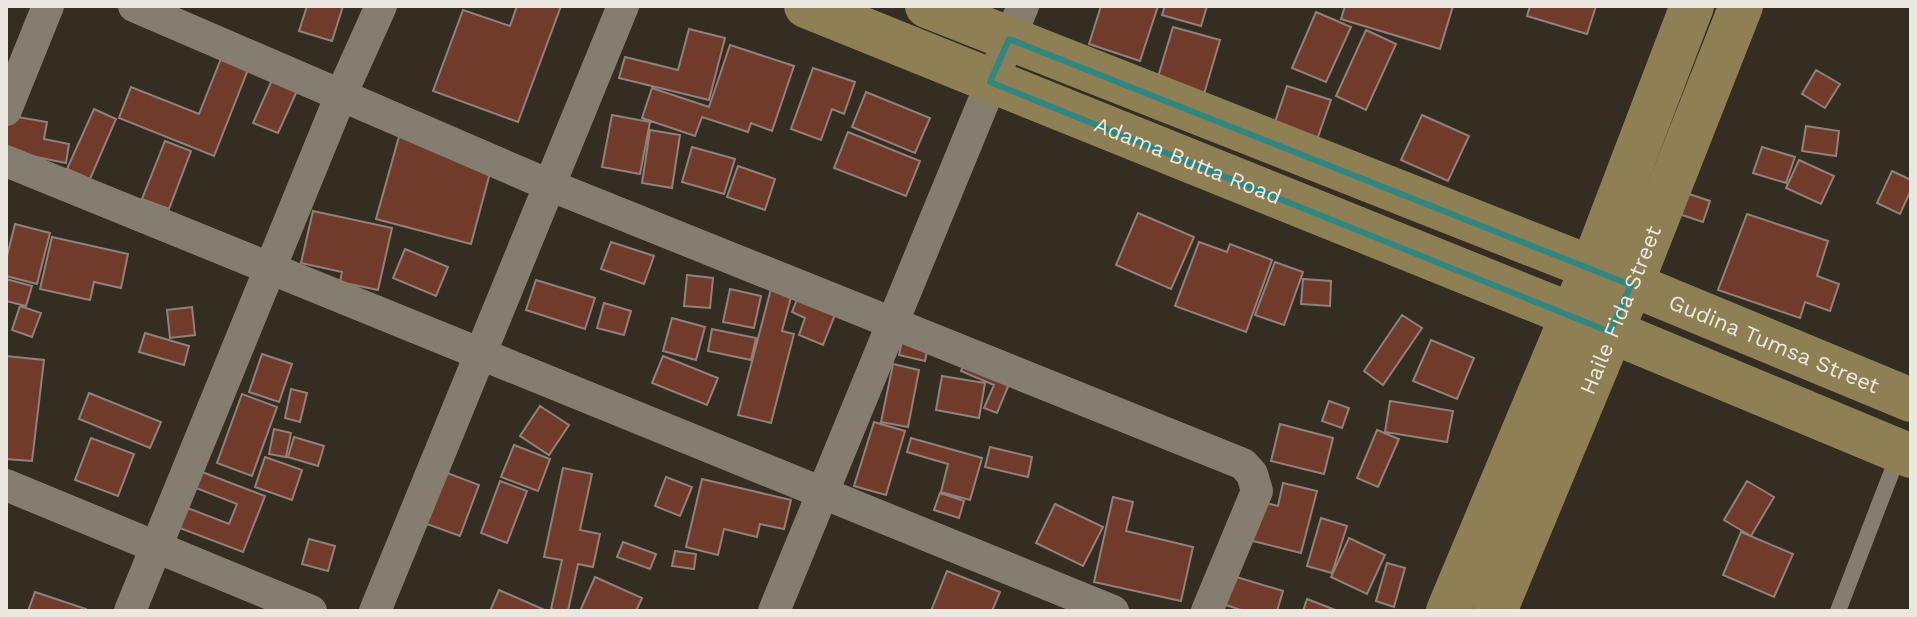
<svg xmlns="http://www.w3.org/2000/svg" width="1917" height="617" font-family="'Work Sans',sans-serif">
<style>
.building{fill:#703b2b;stroke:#91807b;stroke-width:2}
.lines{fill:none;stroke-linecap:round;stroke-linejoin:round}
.lane{stroke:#857d70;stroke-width:16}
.street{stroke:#857d70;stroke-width:32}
.secondary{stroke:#8f7f55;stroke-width:44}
.marked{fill:none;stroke:#30877f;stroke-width:6;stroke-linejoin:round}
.labels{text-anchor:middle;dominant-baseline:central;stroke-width:8;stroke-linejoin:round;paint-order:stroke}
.street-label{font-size:22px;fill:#ece8e0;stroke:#342e22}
</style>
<rect width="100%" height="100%" fill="#342e22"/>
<path class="building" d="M307,6H343L332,41L299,31Z
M517,6H561L518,122L433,91L463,10L510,26Z
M1101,6H1158L1140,61L1089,44Z
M1165,6H1207L1201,26L1162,15Z
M1345,6H1453L1440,49L1341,19Z
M1530,6H1596L1587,34L1527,16Z
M1316,12L1351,27L1326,82L1292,68Z
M1173,27L1220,40L1204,94L1157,80Z
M689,29L725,38L709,100L619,78L625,57L678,70Z
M1366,30L1396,44L1366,110L1336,96Z
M730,45L794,66L772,131L751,123L748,132L702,117L695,136L642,118L652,88L709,107Z
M222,56L249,67L214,156L119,118L131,87L199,114Z
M813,68L855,82L844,114L832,109L821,140L791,129Z
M1816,70L1840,84L1825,108L1802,94Z
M276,71L301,82L278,133L253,123Z
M1287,86L1331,100L1313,151L1270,137Z
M866,92L930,118L915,153L852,127Z
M94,109L116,119L90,179L67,169Z
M6,115L47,122L44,139L69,144L66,163L6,151Z
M612,115L650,122L640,174L602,167Z
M1422,115L1469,136L1448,181L1401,160Z
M1806,126L1839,131L1836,156L1802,151Z
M650,130L680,135L672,188L642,183Z
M848,132L920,161L906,196L834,168Z
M400,133L494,158L471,244L376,219Z
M165,141L191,151L169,209L142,199Z
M692,147L735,159L724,194L682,182Z
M1762,147L1795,157L1786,183L1753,173Z
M1799,160L1834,176L1821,204L1786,188Z
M738,166L775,179L765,210L727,197Z
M1892,171L1911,180V190L1900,214L1877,203Z
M1683,192L1710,201L1703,222L1676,213Z
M313,211L392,228L378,290L340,282L342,272L301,263Z
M1138,213L1194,237L1171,289L1116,265Z
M1747,214L1828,241L1817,276L1839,284L1830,311L1805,302L1800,318L1718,290Z
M15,224L50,233L37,284L6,276V260Z
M52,237L128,254L121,288L94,282L90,300L40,289Z
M611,242L654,256L644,284L601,269Z
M1199,242L1227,252L1230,244L1272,260L1246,332L1175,306Z
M405,249L448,267L436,296L393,278Z
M1275,262L1303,272L1284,325L1255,315Z
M687,275L713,278L710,308L684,306Z
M6,279L32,286L26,306L6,301Z
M1303,279L1331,281L1330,306L1301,304Z
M536,280L595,298L585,329L526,310Z
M773,281L794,286L782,331L794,334L771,423L738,415Z
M730,289L761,296L754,328L723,322Z
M800,292L838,307L823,345L799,335L805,318L792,312Z
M604,303L631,311L624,335L597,328Z
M20,306L41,313L32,337L12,330Z
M192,307L195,335L170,338L167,310Z
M1402,315L1422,328L1383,385L1364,371Z
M672,318L705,327L696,360L663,351Z
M712,329L756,338L751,360L708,351Z
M145,333L189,346L184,365L139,352Z
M902,340L928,346L925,361L899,355Z
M1431,340L1474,358L1457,399L1413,381Z
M262,354L292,364L279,402L249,392Z
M6,356L44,360L32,461L6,459Z
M663,356L718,378L707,405L652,383Z
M966,359L1012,377L997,413L984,408L994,385L961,371Z
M893,364L919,370L908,427L881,422Z
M942,376L985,383L979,418L936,410Z
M291,389L307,393L300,422L285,418Z
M89,393L161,422L150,448L79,419Z
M242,394L277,407L252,476L217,463Z
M1329,401L1349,408L1342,428L1322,421Z
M1390,401L1453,411L1447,442L1385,432Z
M540,406L569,425L549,455L520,436Z
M874,422L905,431L886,495L854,486Z
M1280,424L1333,438L1324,474L1271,461Z
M274,429L291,433L286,457L269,454Z
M1377,430L1399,439L1378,487L1357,478Z
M294,437L324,446L318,466L288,457Z
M91,438L134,454L118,496L75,480Z
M911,438L982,458L970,500L941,492L948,464L907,452Z
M514,445L550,459L538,491L501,477Z
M990,447L1032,457L1028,477L985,467Z
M265,457L302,470L292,500L255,487Z
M429,466L479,485L460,536L410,518Z
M563,468L592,474L580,530L600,534L593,567L578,564L568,611H558L551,609L562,560L544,557Z
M202,472L265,496L243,552L177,527L185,507L229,524L237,504L196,488Z
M666,477L692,487L680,516L655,506Z
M702,479L791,500L784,529L760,524L757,537L724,529L718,555L686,547Z
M500,481L527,491L507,543L481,533Z
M1747,481L1774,497L1751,536L1724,520Z
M1283,483L1317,491L1301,553L1245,539L1255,500L1278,506Z
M940,493L964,501L959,518L934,510Z
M1113,497L1133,502L1126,531L1193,547L1181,601L1094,582Z
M1055,504L1103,527L1083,566L1036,543Z
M1321,518L1347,526L1332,573L1307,566Z
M1741,532L1793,554L1774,597L1723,575Z
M1349,538L1385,555L1367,594L1331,577Z
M309,539L335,546L328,571L302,564Z
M623,542L656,554L650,569L617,557Z
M675,551L696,554L694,569L672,566Z
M1387,563L1405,568L1394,607L1376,601Z
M947,571L1000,592L992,611H931Z
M1220,572L1283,591L1277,611H1244L1211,600Z
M595,577L642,598L636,611H580Z
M499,590L547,611H490Z
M35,592L86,609L85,611H28Z
M1307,599L1338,611H1303Z"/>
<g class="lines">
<path class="lane" d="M1838,611L1899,453"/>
<path class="street" d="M134,6L549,185L1243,464L1252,474L1257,491L1207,611
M6,110L48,6
M6,161L1113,611
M6,485L311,611
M130,611L341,95L381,6
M375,611L623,6
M774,611L1023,6"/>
<g class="secondary">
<path id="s1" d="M806,6L1572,315L1911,456"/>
<path id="s2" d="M927,6L1592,268L1911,400"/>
<path d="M1448,611L1592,268L1692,6"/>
<path id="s3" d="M1495,611L1631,285L1741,6"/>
</g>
</g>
<path class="marked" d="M1009,39L1631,285L1610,332L990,82Z"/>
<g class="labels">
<g class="street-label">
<text stroke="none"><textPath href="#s1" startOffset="412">Adama Butta Road</textPath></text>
<text stroke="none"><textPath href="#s3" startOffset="326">Haile Fida Street</textPath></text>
<text stroke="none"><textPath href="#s2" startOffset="912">Gudina Tumsa Street</textPath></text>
</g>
</g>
<rect width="1917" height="617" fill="none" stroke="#ece8e0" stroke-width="16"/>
</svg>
